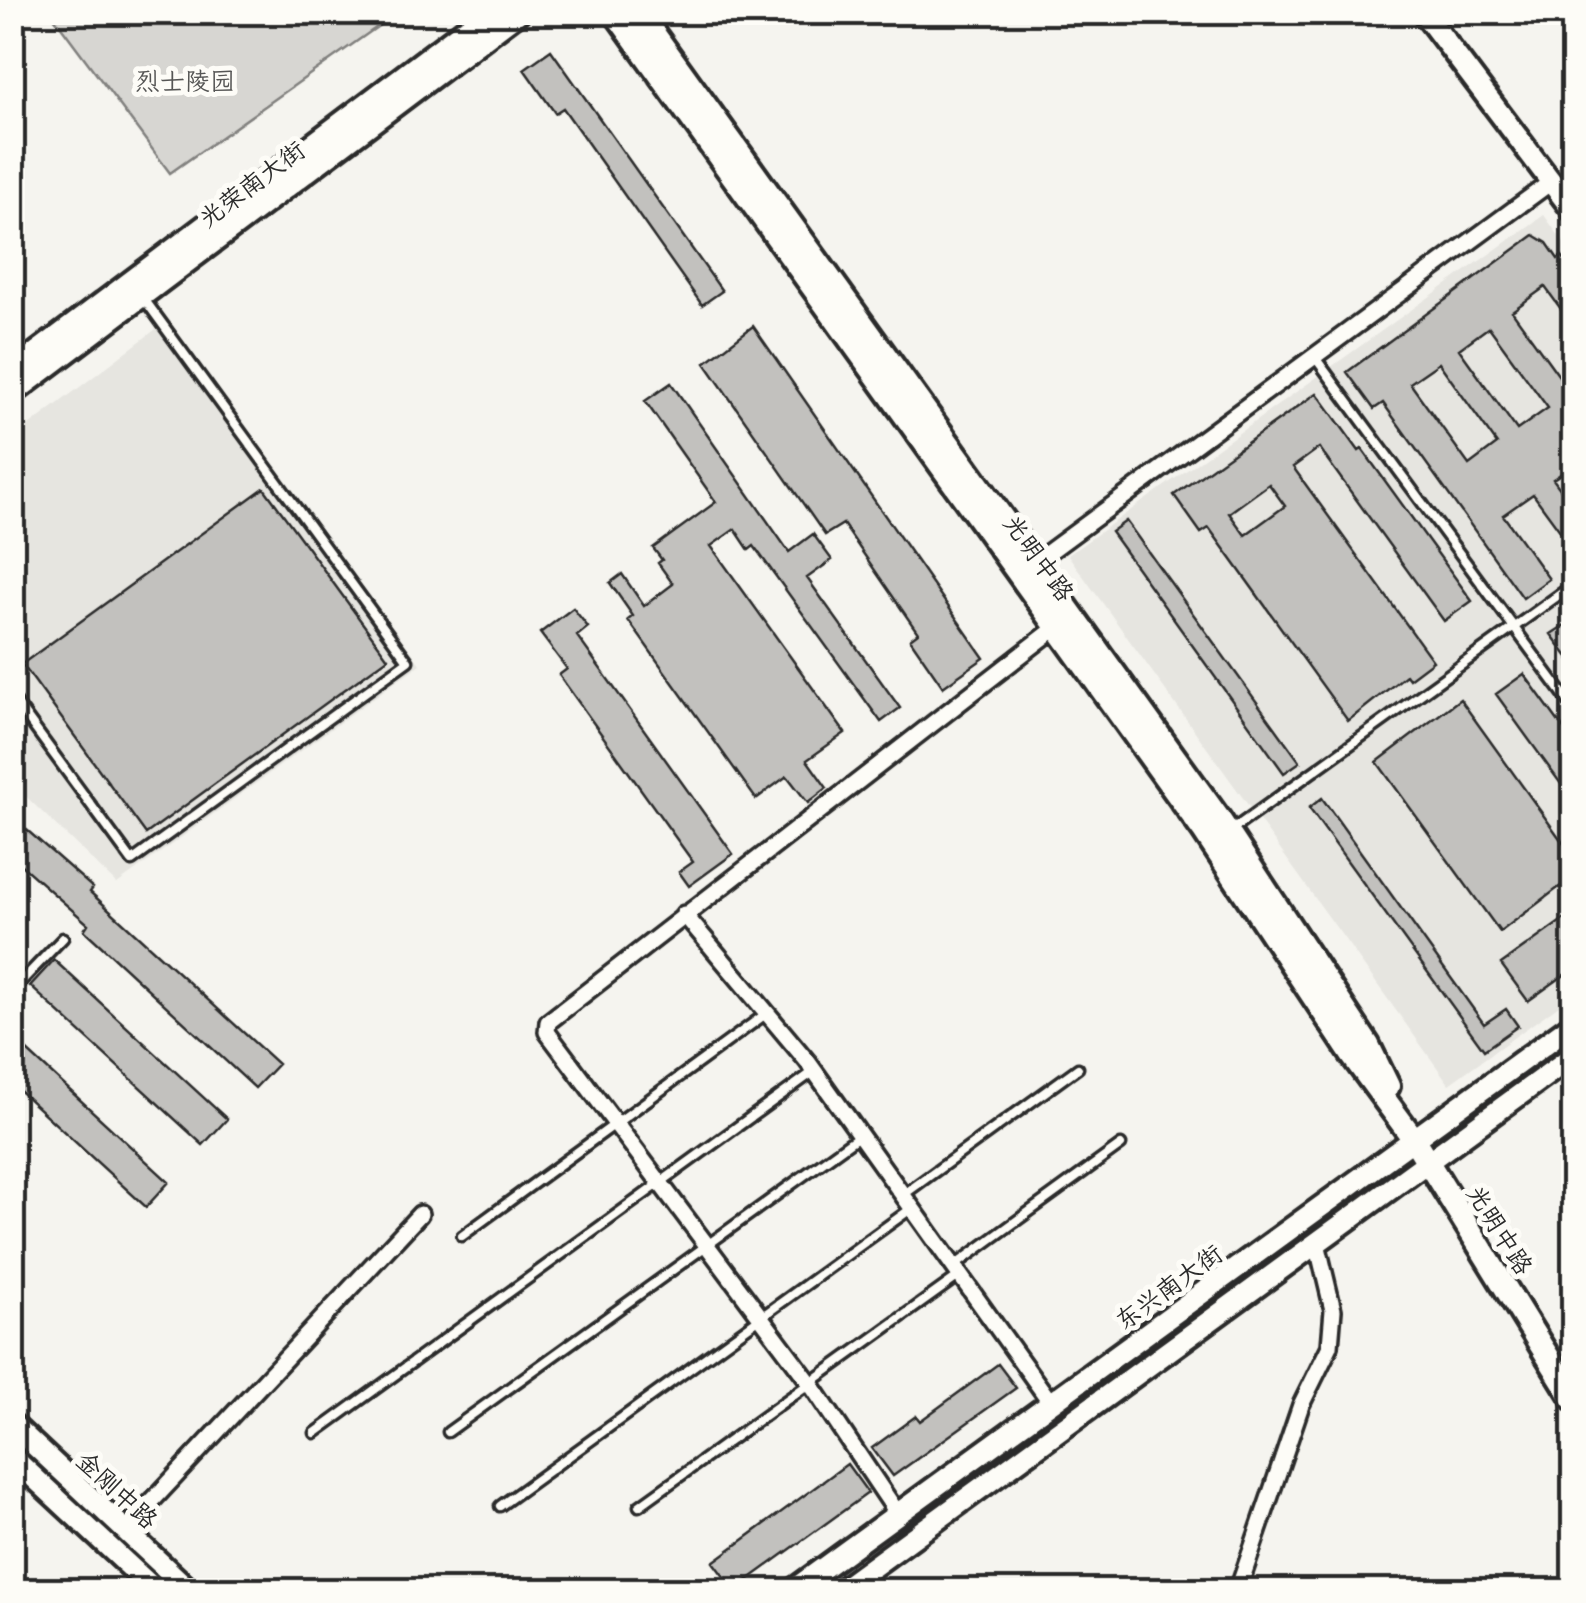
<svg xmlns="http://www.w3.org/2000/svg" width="1586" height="1603" font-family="Mali,'LXGW WenKai TC',sans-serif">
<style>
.built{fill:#e6e5e0}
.green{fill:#d7d6d2;stroke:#81807e;stroke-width:2.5}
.building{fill:#c2c1be;stroke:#2b2b2b;stroke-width:2.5;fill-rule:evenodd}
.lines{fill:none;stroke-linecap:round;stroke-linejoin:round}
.service-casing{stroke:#2b2b2b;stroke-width:15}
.minor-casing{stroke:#2b2b2b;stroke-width:22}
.tertiary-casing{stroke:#2b2b2b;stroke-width:28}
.secondary-casing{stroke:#2b2b2b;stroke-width:30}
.service{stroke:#fdfcf7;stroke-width:8}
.minor{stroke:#fdfcf7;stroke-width:15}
.tertiary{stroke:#fdfcf7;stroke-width:20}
.secondary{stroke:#fdfcf7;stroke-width:22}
.labels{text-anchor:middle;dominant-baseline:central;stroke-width:10;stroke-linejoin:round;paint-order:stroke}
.park-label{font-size:25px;fill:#565655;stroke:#fdfcf7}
.street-label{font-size:25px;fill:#2b2b2b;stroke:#fdfcf7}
</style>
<rect width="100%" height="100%" fill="#f5f4ef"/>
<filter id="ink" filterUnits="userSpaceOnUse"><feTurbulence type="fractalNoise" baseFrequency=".01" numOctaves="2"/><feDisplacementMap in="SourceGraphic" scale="20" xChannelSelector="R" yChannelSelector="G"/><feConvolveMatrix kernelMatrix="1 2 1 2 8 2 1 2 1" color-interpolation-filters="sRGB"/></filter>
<g filter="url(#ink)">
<path class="built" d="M1544,215L1574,257L1573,995L1449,1084L1068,555Z
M168,320L420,664L117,884L13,784V438Z"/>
<path class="green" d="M51,13H397L170,173Z"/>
<path class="building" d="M551,50L722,291L702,305L563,108L555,113L524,69Z
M1534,235L1547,243L1558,259L1562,256L1574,271V327L1545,287L1512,311L1574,397V465L1553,479L1574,508V550L1533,494L1503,515L1549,579L1523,598L1383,403L1374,409L1347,372ZM1489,327L1548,408L1517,430L1459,349ZM1439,363L1497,444L1469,465L1410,383Z
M753,326L984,658L943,687L910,639L918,633L843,524L825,535L705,363Z
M671,383L789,552L813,534L832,560L807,578L900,708L881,722L754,546L749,550L735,529L711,546L845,733L807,760L827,788L808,803L787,776L756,799L628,620L633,616L610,583L622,574L644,606L673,584L658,563L662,560L653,548L716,502L645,401Z
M1317,393L1359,451L1362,449L1472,601L1444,621L1319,448L1293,467L1433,661L1409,679L1406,675L1348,721L1209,528L1201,533L1174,495ZM1269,484L1285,506L1245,535L1229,513Z
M264,488L388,658L146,834L22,664Z
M1126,521L1300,762L1284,773L1111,532Z
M573,608L588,627L577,636L733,854L689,886L679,872L693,862L559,675L567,669L540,633Z
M1574,619V665L1551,634Z
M1524,674L1574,743V802L1496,694Z
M1460,699L1574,858V876L1500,932L1377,762Z
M1322,798L1484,1024L1506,1009L1518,1026L1484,1050L1309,808Z
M12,817L93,888L90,892L278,1064L255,1088L84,930L88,924L12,857Z
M1574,912V968L1528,1001L1501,964Z
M54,960L227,1119L203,1145L30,986Z
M12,1037L169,1182L146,1207L12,1084Z
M998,1364L1016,1388L893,1476L872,1448L916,1416L920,1421Z
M847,1464L868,1493L734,1590L713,1562Z"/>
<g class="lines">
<g class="service-casing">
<path id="service" d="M1314,356L1574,709
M12,697L132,861L408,661L142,296
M1232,830L1574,584
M12,991L63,938
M903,1195L1078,1068
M462,1236L767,1013
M953,1267L1121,1145
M448,1432L860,1135
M315,1433L813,1072
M500,1506L912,1208
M639,1506L960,1275"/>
</g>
<g class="minor-casing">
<path id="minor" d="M1034,563L1551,182
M684,914L808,1062L1051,1403
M898,1514L810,1383L547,1032L548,1022L1057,627
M125,1530L420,1214
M1238,1590L1301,1405L1330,1346L1333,1310L1317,1243"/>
</g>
<g class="tertiary-casing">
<path id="tertiary" d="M1423,12L1574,212
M12,371L488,12
M12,394L519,12
M12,1424L189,1590
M12,1457L155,1590
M793,1590L1574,1023
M841,1590L1574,1055"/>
</g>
<g class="secondary-casing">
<path id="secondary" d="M615,12L1203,830L1352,1055L1413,1138L1574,1399
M638,12L1219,819L1368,1045L1388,1086"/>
</g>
<use href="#service" class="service"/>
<use href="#minor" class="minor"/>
<use href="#tertiary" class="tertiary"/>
<use href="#secondary" class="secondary"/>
</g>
</g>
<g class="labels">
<g class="park-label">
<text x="185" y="80">烈士陵园</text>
</g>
<g class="street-label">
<text transform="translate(251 183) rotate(-37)">光荣南大街</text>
<text transform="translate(1040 557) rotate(54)">光明中路</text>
<text transform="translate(1501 1229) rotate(58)">光明中路</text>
<text transform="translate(1168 1286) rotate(-36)">东兴南大街</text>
<text transform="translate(118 1489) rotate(43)">金刚中路</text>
</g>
</g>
<rect width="1586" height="1603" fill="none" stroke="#fdfcf7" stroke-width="50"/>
<rect x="25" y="25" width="1536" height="1553" fill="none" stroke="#2b2b2b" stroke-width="4" filter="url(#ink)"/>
</svg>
